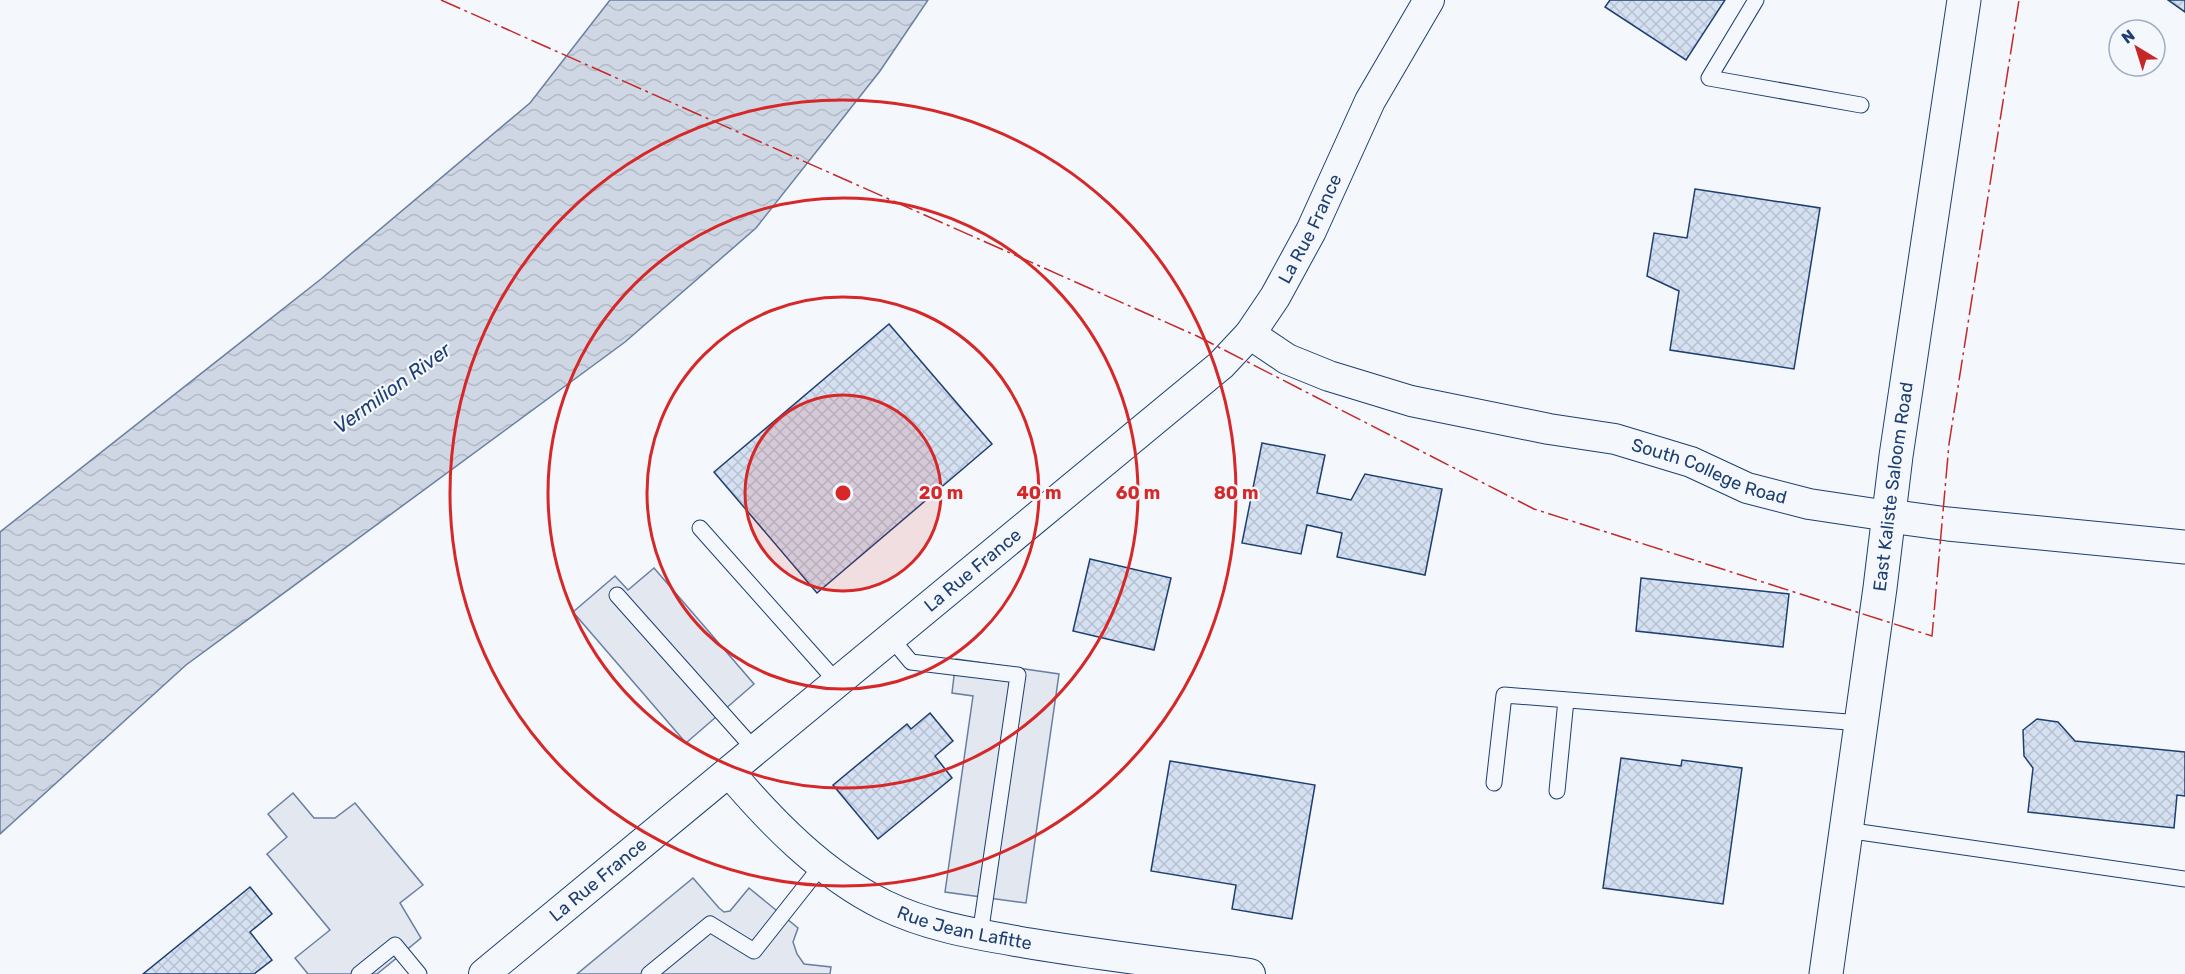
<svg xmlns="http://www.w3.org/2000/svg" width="2185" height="974" font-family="Rubik,sans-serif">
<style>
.parking{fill:#e3e8f0;stroke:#687fa3;stroke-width:1.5}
.water{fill:url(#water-waves);stroke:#687fa3;stroke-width:1.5}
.building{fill:url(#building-cross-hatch);stroke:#1d3f73;stroke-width:1.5}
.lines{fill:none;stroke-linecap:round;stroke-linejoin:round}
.service-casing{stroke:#1d3f73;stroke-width:17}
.minor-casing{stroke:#1d3f73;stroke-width:32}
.tertiary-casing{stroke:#1d3f73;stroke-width:35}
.secondary-casing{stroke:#1d3f73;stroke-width:35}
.service{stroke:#f4f7fb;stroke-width:15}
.minor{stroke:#f4f7fb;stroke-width:30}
.tertiary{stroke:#f4f7fb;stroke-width:33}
.secondary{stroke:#f4f7fb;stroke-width:33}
.power{stroke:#c62828;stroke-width:1.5;stroke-dasharray:21 4.5 3 4.5;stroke-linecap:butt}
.ring{fill:none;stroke:#d62828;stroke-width:3}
.labels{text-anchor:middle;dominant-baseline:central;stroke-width:4.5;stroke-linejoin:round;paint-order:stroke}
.street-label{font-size:18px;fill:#1d3f73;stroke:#f4f7fb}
.water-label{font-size:20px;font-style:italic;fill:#1d3f73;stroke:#f4f7fb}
.centre{fill:#d62828;stroke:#f4f7fb;stroke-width:3}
.ring-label{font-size:18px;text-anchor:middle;font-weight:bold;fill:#d62828;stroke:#f4f7fb;stroke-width:4.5;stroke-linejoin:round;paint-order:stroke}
</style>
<defs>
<pattern id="water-waves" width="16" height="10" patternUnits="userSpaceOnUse" patternTransform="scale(1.5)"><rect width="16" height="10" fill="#cfd7e4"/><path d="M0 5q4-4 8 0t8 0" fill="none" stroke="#b1bac7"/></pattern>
<pattern id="building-cross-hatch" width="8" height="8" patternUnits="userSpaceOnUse" patternTransform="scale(1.5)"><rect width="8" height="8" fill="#d5e0f0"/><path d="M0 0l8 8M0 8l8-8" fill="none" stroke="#b6c1d1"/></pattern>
</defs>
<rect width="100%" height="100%" fill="#f4f7fb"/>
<path class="parking" d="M654,568L754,684L686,743L573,612L615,576L628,590Z
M956,659L1059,674L1026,903L945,892L973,696L952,693Z
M293,793L314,818H335L355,803L423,885L400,903L421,938L377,974H308L295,958L330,930L267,854L287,837L268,814Z
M693,878L719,908L724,912L730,911L749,888L798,928L793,942L797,954L804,964L831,967L830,974H577Z"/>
<path class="water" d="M610,0H928L880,71L756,228L625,342L186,665L0,834V532L321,279L530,103Z"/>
<path class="building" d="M1610,0H1725L1686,60L1605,7Z
M2168,0H2185V12Z
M1695,189L1820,208L1794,369L1670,350L1679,291L1647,276L1654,233L1687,238Z
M889,324L992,444L817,593L714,472Z
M1262,443L1325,455L1317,493L1351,500L1365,474L1442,489L1425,575L1337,557L1342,533L1307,525L1301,554L1242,543Z
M1090,559L1171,578L1154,650L1073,631Z
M1641,578L1789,594L1783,647L1636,631Z
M930,713L953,741L935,756L952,778L878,839L833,785L907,724L911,729Z
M2037,719L2058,722L2075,741L2185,752V796L2177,795L2174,828L2028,812L2033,768L2024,756L2023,730Z
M1621,758L1681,766L1682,760L1742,768L1723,904L1603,888Z
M1170,761L1315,785L1292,919L1232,909L1236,885L1151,871Z
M250,887L272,914L250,932L272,960L254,974H143Z"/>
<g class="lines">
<g class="service-casing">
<path id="service" d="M1756,0L1709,78L1861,105
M700,528L837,682
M617,595L755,750
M891,638L911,662L1018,675L980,935
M1494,783L1504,695L1861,723
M1557,791L1566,700
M1846,830L2185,879
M359,974L395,945L419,974
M649,974L710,924L754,951L822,865"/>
</g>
<g class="minor-casing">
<g id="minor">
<path id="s1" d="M1250,334L1287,359L1329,376L1411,401L1549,429L1615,439L1691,462L1747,488L1809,504L1889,516"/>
<path id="s2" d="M729,772C772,823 823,875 884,905C931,928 982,935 1033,944C1105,956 1177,964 1250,974"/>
<path id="s3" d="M484,974L1221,365L1250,334L1275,297L1311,231L1370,101L1429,0"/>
</g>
</g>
<g class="tertiary-casing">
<path id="tertiary" d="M1889,516L1948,524L2185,547"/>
</g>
<g class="secondary-casing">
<g id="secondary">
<path id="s4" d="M1826,974L1880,588L1896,456L1964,0"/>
</g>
</g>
<use href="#service" class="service"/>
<use href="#minor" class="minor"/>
<use href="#tertiary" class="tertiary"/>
<use href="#secondary" class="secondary"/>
<path class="power" d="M441,0L1197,336L1534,509L1932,636L1949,444L2019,0"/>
</g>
<circle cx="843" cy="493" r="98" fill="#d62828" fill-opacity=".12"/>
<g class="ring">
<circle cx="843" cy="493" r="98"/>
<circle cx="843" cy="493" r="196"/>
<circle cx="843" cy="493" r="295"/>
<circle cx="843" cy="493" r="393"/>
</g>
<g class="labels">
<g class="street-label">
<text stroke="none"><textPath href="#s3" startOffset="1120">La Rue France</textPath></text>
<text stroke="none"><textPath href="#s1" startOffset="483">South College Road</textPath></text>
<text stroke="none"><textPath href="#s4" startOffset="492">East Kaliste Saloom Road</textPath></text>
<text stroke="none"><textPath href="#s3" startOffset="634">La Rue France</textPath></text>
<text stroke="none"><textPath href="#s3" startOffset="148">La Rue France</textPath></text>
<text stroke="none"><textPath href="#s2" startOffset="290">Rue Jean Lafitte</textPath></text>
</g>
<g class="water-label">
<text transform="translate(392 388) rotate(-36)">Vermilion River</text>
</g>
</g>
<circle cx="843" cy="493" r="9" class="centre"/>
<g class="ring-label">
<text x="941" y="499">20 m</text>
<text x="1039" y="499">40 m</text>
<text x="1138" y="499">60 m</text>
<text x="1236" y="499">80 m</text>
</g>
<g transform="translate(2137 48) rotate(322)"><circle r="28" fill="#f4f7fb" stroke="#9eadc5" stroke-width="1.5"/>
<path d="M0-4.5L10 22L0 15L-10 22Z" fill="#c62828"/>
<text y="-9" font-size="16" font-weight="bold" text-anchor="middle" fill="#1d3f73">N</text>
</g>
</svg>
